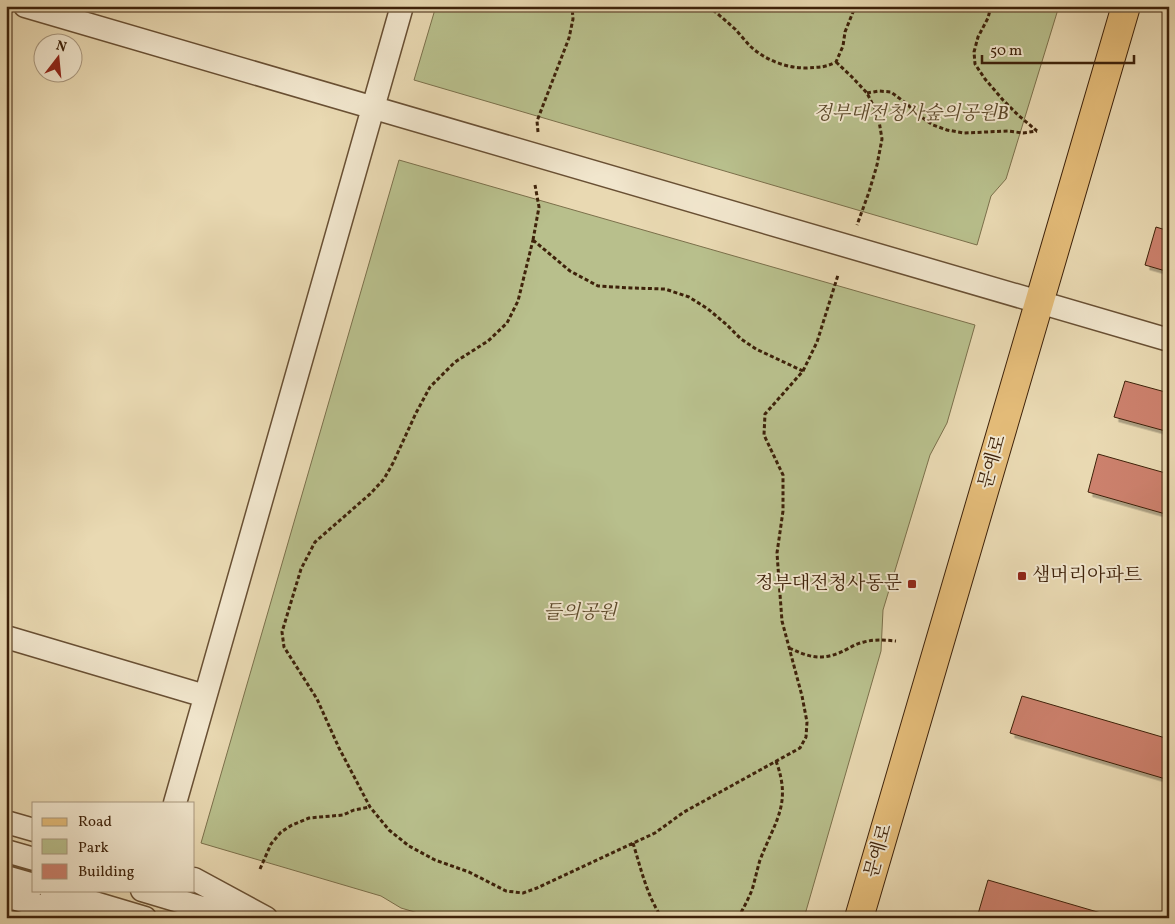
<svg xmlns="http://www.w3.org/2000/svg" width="1175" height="924" font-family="Vollkorn,'Noto Serif KR',serif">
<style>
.green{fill:#b8bf8c;stroke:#7b704b}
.building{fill:#cc816d;stroke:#3e220a;filter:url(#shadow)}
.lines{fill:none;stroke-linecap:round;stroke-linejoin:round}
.minor-casing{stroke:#695034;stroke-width:25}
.major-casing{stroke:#3e220a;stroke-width:30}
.path{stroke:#3e220a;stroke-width:3;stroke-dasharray:4 2.5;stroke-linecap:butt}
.minor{stroke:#f1e6cd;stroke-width:22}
.major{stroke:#e4bc79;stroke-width:28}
.poi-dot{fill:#8f2418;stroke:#f1e6cd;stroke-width:2}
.labels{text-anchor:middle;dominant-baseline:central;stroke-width:4;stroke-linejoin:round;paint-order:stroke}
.park-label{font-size:19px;font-style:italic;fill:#5c492a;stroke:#f1e6cd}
.street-label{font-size:19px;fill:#3e220a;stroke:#f1e6cd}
.poi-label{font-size:19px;fill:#3e220a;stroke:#f1e6cd;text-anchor:start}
</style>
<defs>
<filter id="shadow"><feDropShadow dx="4.5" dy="4.5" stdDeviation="0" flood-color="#0004"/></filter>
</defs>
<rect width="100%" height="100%" fill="#e9d9b2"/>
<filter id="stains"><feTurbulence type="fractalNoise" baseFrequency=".004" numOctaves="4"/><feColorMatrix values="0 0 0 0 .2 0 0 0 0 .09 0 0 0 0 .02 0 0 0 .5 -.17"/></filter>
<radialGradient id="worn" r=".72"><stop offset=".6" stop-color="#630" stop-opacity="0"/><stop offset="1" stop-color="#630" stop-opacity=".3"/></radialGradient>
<path class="green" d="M436,6H1059L1006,179L991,196L977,245L414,80Z
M399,160L975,325L947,423L930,455L883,610L881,651L804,918H435L401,908L381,896L201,843Z"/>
<path class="building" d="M1156,227L1169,231V272L1145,265Z
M1125,381L1169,393V432L1114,417Z
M1098,454L1169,474V515L1088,492Z
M1022,696L1169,739V780L1010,733Z
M988,880L1118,918H992L978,914Z"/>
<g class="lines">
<g class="minor-casing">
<path id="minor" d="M25,6L1169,340
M6,637L205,696
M175,803L402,6
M6,822L34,830
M6,851L34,859
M6,877L34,885
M194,879L266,918
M51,890L145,918
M142,890L236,918
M6,896L81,918"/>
</g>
<g class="major-casing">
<path id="major" d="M859,918L1126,6"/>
</g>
<path class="path" d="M708,6C717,13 726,21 735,29C740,34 745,41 750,46C765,60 786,68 806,68C819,67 824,68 836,62L843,46L845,32L853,12L858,6
M991,6L988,18L978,37L974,52L975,64L985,79L1003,100L1018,115L1037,131
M836,62L852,77L867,93L878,115L882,139L877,165L869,192L857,225
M867,93L879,91L891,92L907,104L917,114L933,125L947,130L964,133L1008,131L1023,133L1037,131
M538,132L537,121L569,38L573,19L572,6
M533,240L570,271L598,286L631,288L665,289L689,297L708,309L727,325L741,339L756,349L803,371L765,414L764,435L783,475V511L777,553L779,581L782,621L802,696L807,722L806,737L800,748L684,812L655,833L537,888L523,893L506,891L469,872L435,860L409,846L389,830L370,807L339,748L317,699L284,647L282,632L301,569L315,542L370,494L384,479L393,463L416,413L430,387L455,362L488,341L507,323L518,301Z
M533,240L539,207L535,185
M803,371L817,342L838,275
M789,648C807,656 819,661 839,653C847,650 854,644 864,642C875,639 885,640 896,641
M633,843C641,869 647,896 662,918
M260,869L271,844L281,832L292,825L309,818L343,815L354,810L370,807
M738,918C743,909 748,900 752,890C755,880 757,870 760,860C775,821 792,804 776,761"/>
<use href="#minor" class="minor"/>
<use href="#major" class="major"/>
</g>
<g class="poi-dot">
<rect x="1017" y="571" width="10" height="10" rx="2.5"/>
<rect x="907" y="579" width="10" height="10" rx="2.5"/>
</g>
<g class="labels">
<g class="park-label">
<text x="911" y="114">정부대전청사숲의공원B</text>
<text x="580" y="613">들의공원</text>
</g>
<g class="street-label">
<text transform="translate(993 462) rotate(-74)">문예로</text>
<text transform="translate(879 851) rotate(-74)">문예로</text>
</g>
<g class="poi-label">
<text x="1032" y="576">샘머리아파트</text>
<text x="902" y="584" text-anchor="end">정부대전청사동문</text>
</g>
</g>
<rect width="1175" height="924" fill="none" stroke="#e9d9b2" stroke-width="25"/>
<rect x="8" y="8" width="1160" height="909" fill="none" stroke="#3e220a" stroke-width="2.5"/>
<rect x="12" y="12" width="1150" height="899" fill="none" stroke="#3e220a"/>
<rect x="32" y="802" width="162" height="90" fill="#f1e6cd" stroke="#a9987f"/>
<rect x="42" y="818" width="25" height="8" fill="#e4bc79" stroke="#a9987f"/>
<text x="78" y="826" font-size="15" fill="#3e220a">Road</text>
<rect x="42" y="839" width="25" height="15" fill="#b8bf8c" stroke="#a9987f"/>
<text x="78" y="852" font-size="15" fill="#3e220a">Park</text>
<rect x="42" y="864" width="25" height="15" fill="#cc816d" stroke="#a9987f"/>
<text x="78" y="876" font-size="15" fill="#3e220a">Building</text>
<g transform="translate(58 58) rotate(16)"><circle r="24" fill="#f1e6cd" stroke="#a9987f"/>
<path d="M0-4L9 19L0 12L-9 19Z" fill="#8f2418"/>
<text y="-8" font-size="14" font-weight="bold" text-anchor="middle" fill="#3e220a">N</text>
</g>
<path d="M982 55v8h152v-8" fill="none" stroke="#3e220a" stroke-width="2.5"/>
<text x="990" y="55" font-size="15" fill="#3e220a" stroke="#f1e6cd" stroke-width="4" paint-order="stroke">50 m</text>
<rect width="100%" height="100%" filter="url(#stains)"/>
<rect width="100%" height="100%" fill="url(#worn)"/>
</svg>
